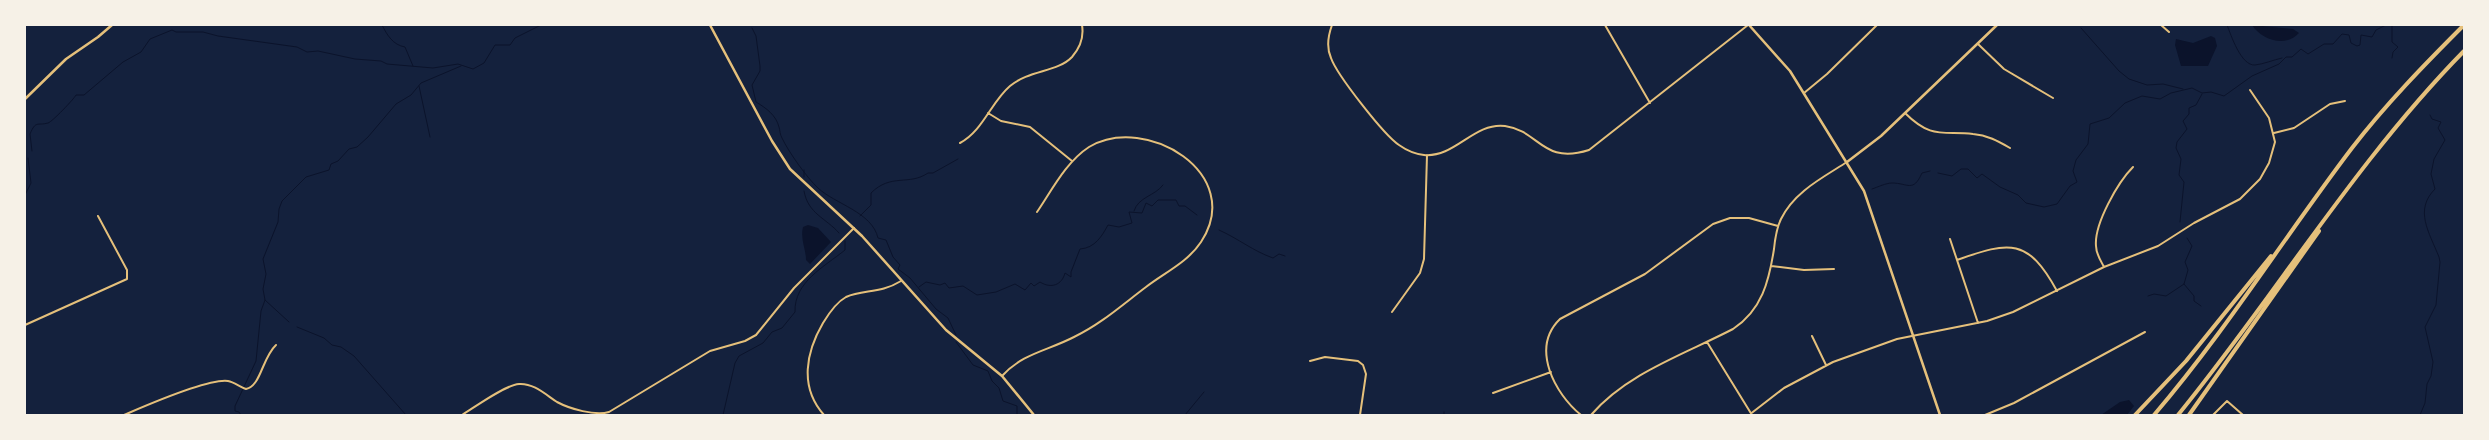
<svg xmlns="http://www.w3.org/2000/svg" width="2489" height="440" font-family="'PT Serif',serif">
<style>
.water{fill:#0b132b}
.lines{fill:none;stroke-linecap:round;stroke-linejoin:round}
.stream{stroke:#0b132b;stroke-width:1}
.minor{stroke:#e5c07b;stroke-width:2}
.tertiary{stroke:#e5c07b;stroke-width:2.5}
.secondary{stroke:#e5c07b;stroke-width:2.5}
.motorway{stroke:#e5c07b;stroke-width:4}
</style>
<rect width="100%" height="100%" fill="#14213d"/>
<path class="water" d="M2252,25L2293,29L2299,33C2285,48 2262,40 2252,25Z
M2211,36L2215,38L2217,46L2208,66H2181L2175,45L2176,39L2193,43Z
M808,225L818,228L831,242L810,264L806,260C806,249 800,239 803,227Z
M2129,400L2134,406L2127,415H2101L2120,402Z"/>
<g class="lines">
<path class="stream" d="M382,25C387,35 393,45 405,47L413,66
M2227,25C2231,35 2241,66 2255,65C2264,64 2273,60 2282,58
M2392,25V42L2398,47L2393,52L2392,58
M752,28L756,36L760,66V71L752,85L756,102C766,108 776,115 779,127C780,130 780,135 782,138C788,151 807,178 818,188C835,204 872,212 878,238L886,240L893,257L900,265L898,269L910,278L936,309L948,318L956,335
M2081,28L2119,71L2129,79L2147,85L2163,84L2183,89
M419,86L430,137
M32,151L30,134C36,120 37,126 48,123C52,122 74,99 76,95H84L123,62L141,52L150,39L172,30L176,32H203L218,36L297,47L307,52L318,51L355,59L381,61L387,64L433,68L458,64L473,69L484,63L495,45H510L515,38L541,25
M1938,173L1952,176L1961,169H1968L1977,178L1982,174L2000,187L2018,195L2026,203L2044,207L2057,204L2070,186L2077,182L2073,171L2076,160L2088,144L2090,124L2109,118L2125,103L2142,96L2160,99L2171,93L2192,88L2202,93L2211,92L2224,96L2252,76L2279,64L2286,57H2292L2301,49L2308,54L2324,44H2333L2342,34L2349,35L2351,43L2357,46L2360,45L2361,35L2372,37L2376,30L2386,25
M804,177V170
M1872,189C1878,187 1886,183 1892,183C1908,183 1913,193 1922,173L1930,171
M804,191C808,214 826,218 839,233
M25,195L31,183L28,158
M1134,211C1138,197 1155,196 1163,185
M860,216L871,205V193C891,173 909,186 928,173H933L958,159
M2180,222L2184,182L2179,175L2181,159L2176,148L2177,142L2187,129L2183,121L2189,114V108L2196,105L2202,94
M1219,230C1239,239 1253,251 1273,258L1279,254L1285,256
M2184,284L2194,296V301L2201,306
M919,287L926,282L940,285L945,283L949,288L963,286L977,295L996,292L1015,284L1025,290L1031,283L1034,286L1040,282C1051,289 1062,285 1065,273L1071,277V272L1080,249C1095,248 1102,236 1108,225L1119,227L1132,223L1129,212L1142,213L1146,203L1152,206L1158,200H1176L1179,206H1185L1197,215
M2148,296L2154,294L2166,296L2184,284L2188,270L2185,262L2192,246L2187,238
M265,300L289,322
M297,327L324,338L332,345L341,347L354,356L406,415
M956,342L973,365L988,371L992,381L999,388L1003,401L1017,406V415
M241,415L239,412L235,411V406L256,361L261,311L265,300L263,289L266,274L263,259L278,222L279,209L282,201L306,177L329,170L331,164L338,161L349,149L357,147L368,137L396,104L411,95L421,83L461,66
M723,415L735,363L739,356L763,343L772,332L782,328L795,312C794,282 824,267 845,250V241
M1185,415L1204,392
M1444,415V412
M2420,415L2425,403L2427,384L2431,376L2433,362L2425,327L2436,305L2440,262L2439,257C2429,232 2414,210 2435,189L2431,174L2434,159L2445,140L2438,128L2441,122L2432,119L2430,115"/>
<path class="minor" d="M1332,25C1328,36 1326,47 1331,58C1337,75 1384,135 1399,145C1406,150 1415,154 1424,155C1455,158 1474,122 1505,126C1540,131 1542,165 1589,150L1748,25
M1605,25L1650,103
M2161,25L2169,32
M1978,44L2004,69L2053,98
M1804,93L1827,74L1877,25
M988,113L1001,121L1030,127L1072,161
M1905,113C1931,139 1942,131 1973,134C1987,135 1998,141 2010,148
M2274,133L2294,128L2330,104L2345,101
M960,143C983,131 991,102 1010,86C1029,70 1058,72 1072,57C1080,48 1084,37 1082,25
M1950,239L1978,323
M1957,260C2010,241 2028,238 2057,291
M1771,266L1804,270L1834,269
M2104,267C2101,261 2096,254 2096,246C2094,224 2118,182 2133,167
M1392,312L1420,273L1424,259L1427,155
M25,325L127,279V270L98,216
M1812,336L1826,365
M1707,342L1752,415
M1310,361L1325,357L1358,361L1363,365L1366,374L1360,415
M1002,376C1023,353 1047,351 1074,337C1101,324 1122,305 1146,287C1164,273 1188,262 1201,242C1246,174 1146,113 1089,147C1066,162 1052,190 1037,212
M1493,393L1551,372
M124,415C145,406 208,378 228,381C234,382 240,387 246,389C261,386 262,358 276,345
M462,415C475,407 505,385 519,384C534,383 546,395 557,402C570,409 595,416 609,412L710,351L745,341L756,335L794,288L854,228
M824,415C799,387 806,352 823,323C829,313 837,302 846,297C863,289 880,294 901,281
M1581,415C1555,394 1530,348 1560,319L1645,274L1713,224L1730,218H1749L1778,226
M1591,415C1627,373 1685,354 1733,329C1762,310 1769,281 1774,249C1775,239 1776,229 1781,219C1794,192 1822,178 1847,162
M1749,415L1784,388L1833,362L1897,339L1987,321L2013,312L2104,267L2158,246L2194,223L2240,199L2260,179L2269,163L2275,142L2269,118L2250,90
M1985,415L2014,403L2145,332
M2213,415L2227,401L2243,415"/>
<path class="tertiary" d="M1749,25L1790,71L1864,191L1940,415
M1847,162L1881,136L1997,25"/>
<path class="secondary" d="M710,25L772,141L790,169L862,236L946,330L1002,376L1034,415
M25,99L66,59L98,37L112,25"/>
<path class="motorway" d="M2135,415L2186,361L2271,256
M2154,415C2226,331 2285,236 2352,148C2386,104 2425,64 2464,25
M2178,415C2276,295 2355,162 2464,51
M2189,415L2319,231"/>
</g>
<rect width="2489" height="440" fill="none" stroke="#f6f1e7" stroke-width="52"/>
</svg>
